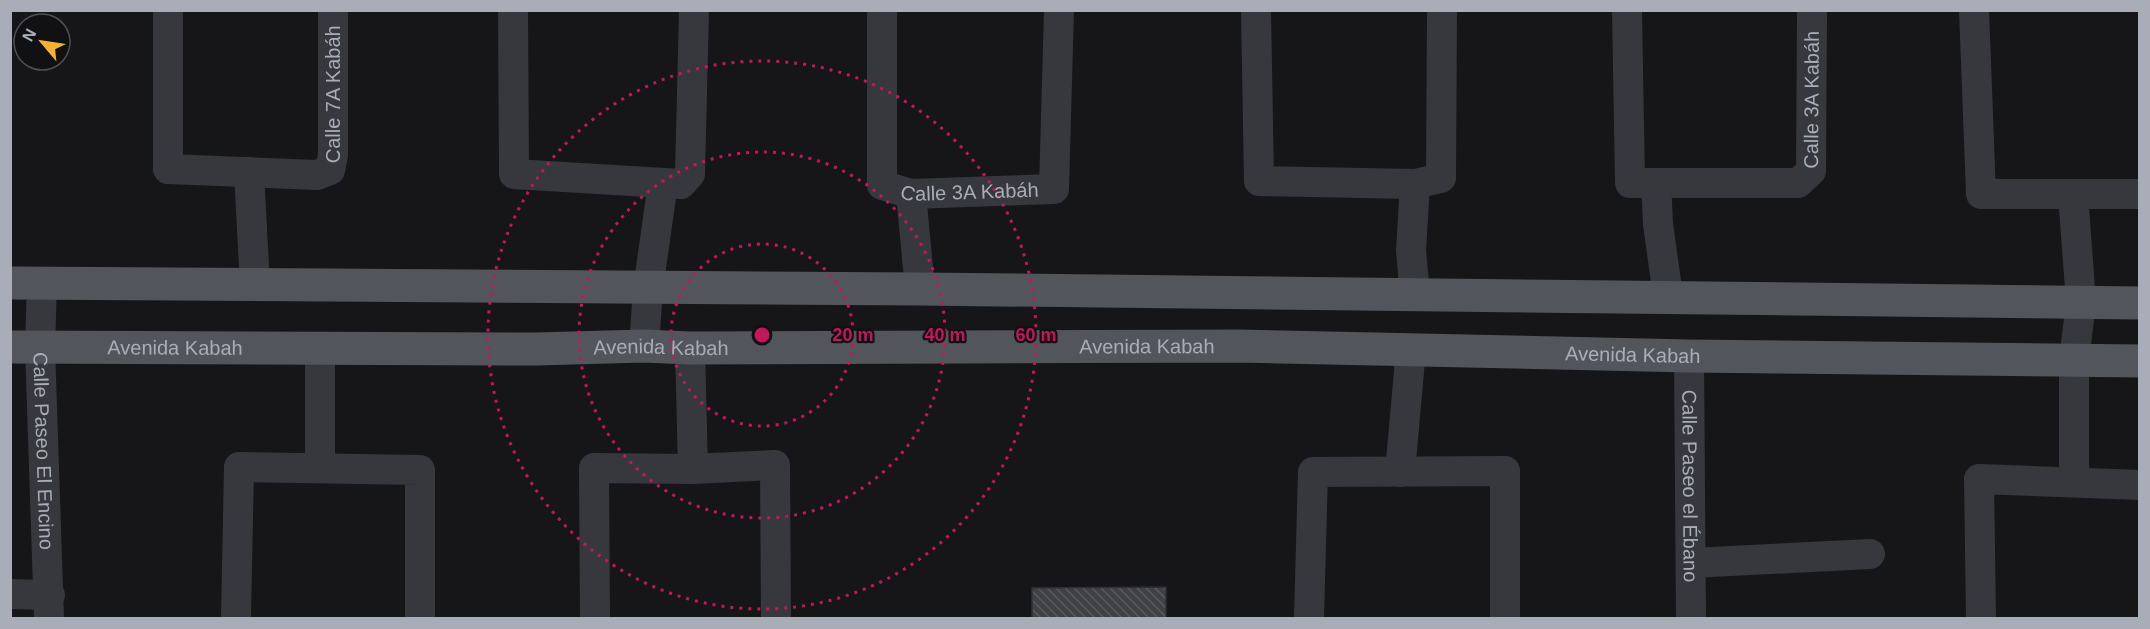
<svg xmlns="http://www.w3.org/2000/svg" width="2150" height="629" font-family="Arial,sans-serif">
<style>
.building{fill:url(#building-back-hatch);stroke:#303034;stroke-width:1.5}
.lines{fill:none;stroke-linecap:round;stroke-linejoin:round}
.minor{stroke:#37383d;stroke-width:30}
.major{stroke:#53555c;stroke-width:33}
.ring{fill:none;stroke:#c2185b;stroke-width:3;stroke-dasharray:3 6}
.labels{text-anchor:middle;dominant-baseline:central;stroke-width:4.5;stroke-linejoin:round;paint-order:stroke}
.street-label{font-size:20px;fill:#a8adb8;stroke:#111113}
.centre{fill:#c2185b;stroke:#111113;stroke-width:3}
.ring-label{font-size:18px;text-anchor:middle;font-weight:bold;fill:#c2185b;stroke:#111113;stroke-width:4.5;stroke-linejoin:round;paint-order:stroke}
</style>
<defs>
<pattern id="building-back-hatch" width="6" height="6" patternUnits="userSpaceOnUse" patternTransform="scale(1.5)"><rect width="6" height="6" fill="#404145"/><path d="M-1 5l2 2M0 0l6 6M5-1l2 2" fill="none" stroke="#595a5e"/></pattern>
</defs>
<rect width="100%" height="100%" fill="#161618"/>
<path class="building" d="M1166,587V618H1032V588Z"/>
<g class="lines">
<g class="minor">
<path id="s1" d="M168,10V169L317,175L330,170L333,155V10"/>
<path d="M513,10L514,174L681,184L690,174L694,10"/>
<path id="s2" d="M882,10V185L911,194L1054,189L1059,10"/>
<path d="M1256,10L1259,181L1415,184L1441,178L1442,10"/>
<path id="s3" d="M1627,10L1630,183H1798L1811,171L1812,10"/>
<path d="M1974,10L1981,194H2140"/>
<path d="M249,172L255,285"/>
<path d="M1656,183L1658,224L1668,296"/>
<path d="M911,194L920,289"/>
<path d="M2073,194L2081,302L2074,361V482"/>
<path id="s4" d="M42,283L40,347L49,618"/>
<path d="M1415,294L1411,251L1415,184"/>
<path d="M644,346L648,289L663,183"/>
<path d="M320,347V468"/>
<path d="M690,348L693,469"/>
<path id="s5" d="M1689,356L1691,618"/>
<path d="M1400,472L1411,349"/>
<path d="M1691,563L1870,554"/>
<path d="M10,594L50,595"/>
<path d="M236,618L239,467L420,470V618"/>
<path d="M595,618L594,468L693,469L775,465L776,618"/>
<path d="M1309,618L1313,472L1505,471V618"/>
<path d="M1981,618L1979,479L2140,485"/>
</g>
<g class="major">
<path d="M10,283L920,289L2140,303"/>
<path id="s6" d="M10,347L536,349L644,346L690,348L1240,346L1689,356L2140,361"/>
</g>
</g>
<g class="ring">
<circle cx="762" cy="335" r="91"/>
<circle cx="762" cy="335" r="183"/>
<circle cx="762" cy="335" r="274"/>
</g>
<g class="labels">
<g class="street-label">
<text stroke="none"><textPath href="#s1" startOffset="398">Calle 7A Kabáh</textPath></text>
<text stroke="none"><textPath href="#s3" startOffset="430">Calle 3A Kabáh</textPath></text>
<text stroke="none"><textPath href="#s2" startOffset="264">Calle 3A Kabáh</textPath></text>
<text stroke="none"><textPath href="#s6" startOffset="1137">Avenida Kabah</textPath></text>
<text stroke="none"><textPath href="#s6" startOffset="165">Avenida Kabah</textPath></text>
<text stroke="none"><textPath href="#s6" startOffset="651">Avenida Kabah</textPath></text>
<text stroke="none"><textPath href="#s6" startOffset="1623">Avenida Kabah</textPath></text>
<text stroke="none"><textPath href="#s4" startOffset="168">Calle Paseo El Encino</textPath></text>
<text stroke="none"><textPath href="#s5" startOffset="130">Calle Paseo el Ébano</textPath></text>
</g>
</g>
<circle cx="762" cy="335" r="9" class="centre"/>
<g class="ring-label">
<text x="853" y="341">20 m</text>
<text x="945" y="341">40 m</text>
<text x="1036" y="341">60 m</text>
</g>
<rect width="2150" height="629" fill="none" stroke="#a8adb8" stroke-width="24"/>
<g transform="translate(42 42) rotate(299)"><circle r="28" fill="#111113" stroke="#4d4f55" stroke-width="1.5"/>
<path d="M0-4.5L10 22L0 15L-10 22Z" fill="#f2b134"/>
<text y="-9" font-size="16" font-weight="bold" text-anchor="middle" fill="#a8adb8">N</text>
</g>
</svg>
